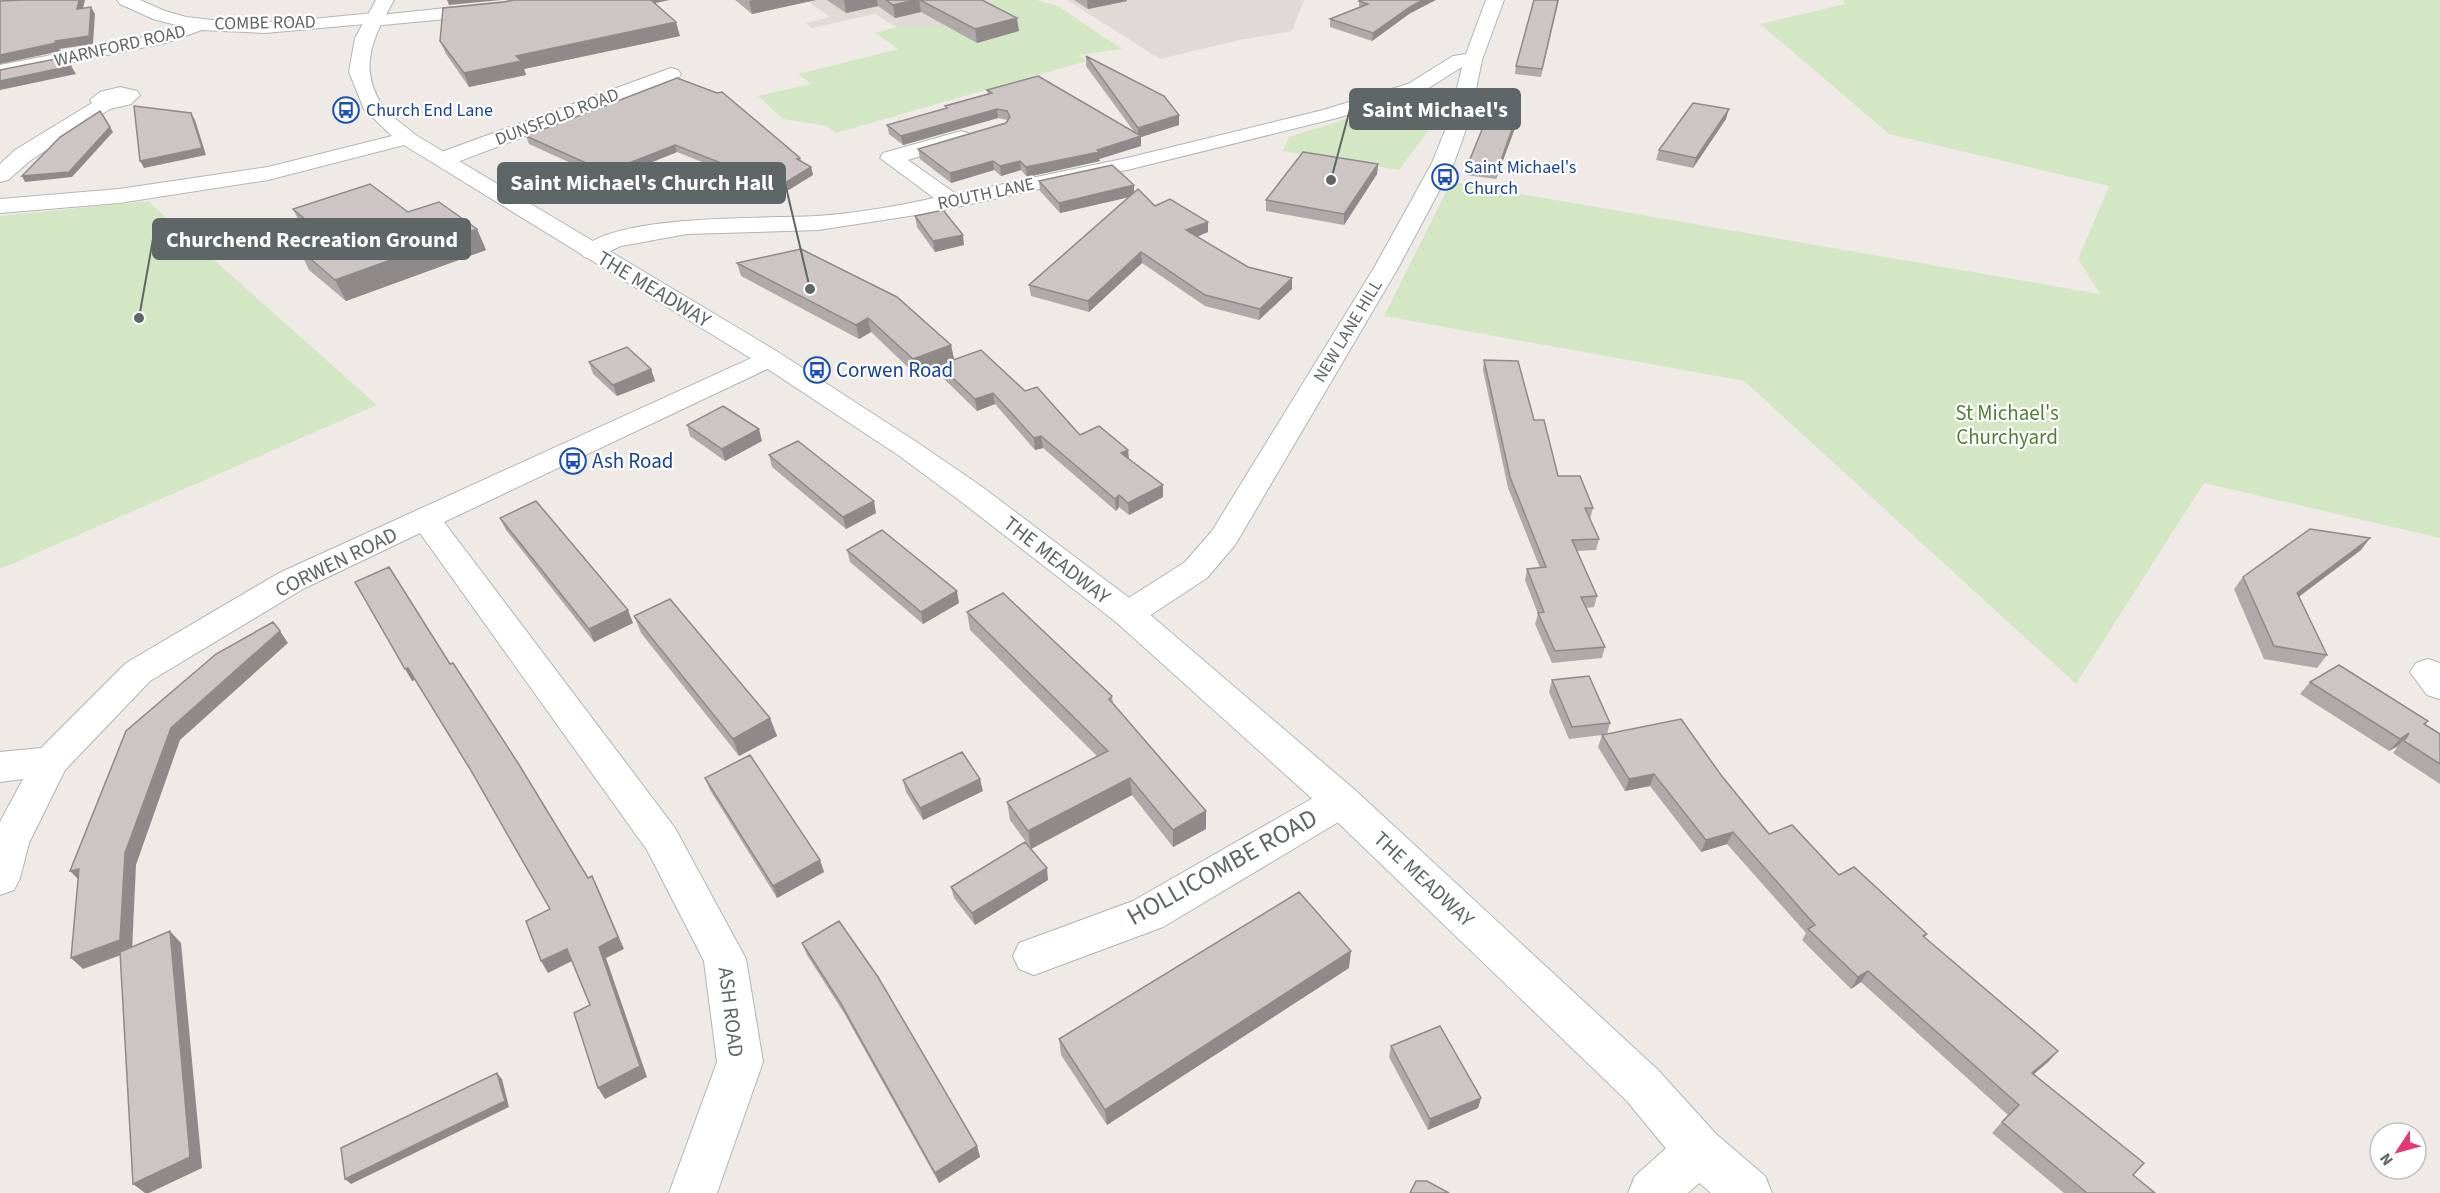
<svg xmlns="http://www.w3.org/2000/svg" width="2440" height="1193" font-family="'Source Sans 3',sans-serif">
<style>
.education{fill:#e0d9d5}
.green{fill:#d4e7c4}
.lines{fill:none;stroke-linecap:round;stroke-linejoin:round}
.street-casing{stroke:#afb5b6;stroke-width:2}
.secondary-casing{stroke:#b1b8b9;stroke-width:2}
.street{fill:#fff;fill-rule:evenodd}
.secondary{fill:#fff;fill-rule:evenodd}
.wall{fill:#afa9a9}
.shaded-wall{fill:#8f8a89}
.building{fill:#ccc5c4;stroke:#8f8a89;stroke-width:1.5}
.labels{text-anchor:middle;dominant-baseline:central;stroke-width:4.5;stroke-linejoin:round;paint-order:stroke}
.far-street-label{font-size:18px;fill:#5e6667;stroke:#fff}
.far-transit-label{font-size:18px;fill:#164399;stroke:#fff;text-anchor:start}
.street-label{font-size:21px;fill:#5e6667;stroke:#fff}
.transit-label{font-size:21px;fill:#164399;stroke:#fff;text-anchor:start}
.park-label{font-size:21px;fill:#537f35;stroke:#fff}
.near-street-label{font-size:26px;fill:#5e6667;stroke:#fff}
.leader{fill:none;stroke:#5e6667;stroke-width:2}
.callout-dot{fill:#5e6667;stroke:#fff;stroke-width:2}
.callout{fill:#5e6667;stroke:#5e6667;stroke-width:2}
.callout-label{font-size:22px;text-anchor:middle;font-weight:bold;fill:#fff}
</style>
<rect width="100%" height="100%" fill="#f0eae7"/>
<path class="education" d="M816,0H993L949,27H897L875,14L812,28L806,23L830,17L809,2Z
M1067,0H1304L1292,31L1239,40L1160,59Z"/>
<path class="green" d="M993,0H1037L1058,6L1122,49L1079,55L1087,61L836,133L827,126L783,119L758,96L811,84L798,74L898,49L875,33L897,27H949Z
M1843,0H2440V538L2204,483L2076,684L1744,381L1384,316L1451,182L2100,294L2078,259L2109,186L1889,134L1760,24L1845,4Z
M1427,94L1439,97L1429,130L1399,170L1283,151L1289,137Z
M148,201L377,405L0,569V216Z"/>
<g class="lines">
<g class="street-casing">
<path id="street" d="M117,0H140L165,11L186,17L238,23L292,21L373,13L380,15L522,0H555L552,4L509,13L372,26L365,24L265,33L202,30L165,43L0,77V65L160,34L180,26L153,19L120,4Z
M1486,0H1504L1482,60L1470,118L1454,163L1398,268L1235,545L1207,578L1140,622L1128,626L1116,622L1111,614L1116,606L1185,562L1212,531L1374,268L1432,163L1450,118L1462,67L1422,92L1337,118L1127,170L929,213L818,230L687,234L621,246L592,259L584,257L580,252C607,213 768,219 816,216C852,214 898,206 934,198L880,158L883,153L961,131L968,133L971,137L968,141L908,160L956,194L1127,158L1323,110L1408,84L1453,56L1466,54Z
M671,68L678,70L681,74L678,78L452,164L444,165L436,164L433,159L436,154Z
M120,87L137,91L140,95L131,104L110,109L31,160L8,180L0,182V164L15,150L92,103L90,100L100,92Z
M769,350L778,352L782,358L778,364L444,522L675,828L746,959L763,1062L717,1193H669L717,1062L704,961L647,850L420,533L303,589L150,681L65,770L29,843L20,878L14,890L0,895V822L23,779L0,782V752L41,748L126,663L279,573Z
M2428,659L2440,663V699L2427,695L2410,672L2416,663Z
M1341,786L1355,790L1360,801L1355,812L1163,927L1034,975L1019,969L1013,956L1019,943L1133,901L1327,790Z
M1699,1127L1716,1134L1723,1151L1716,1168L1688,1193H1628L1635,1176L1682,1134Z"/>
</g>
<g class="secondary-casing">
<path id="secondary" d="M376,0H394C374,36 357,66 382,105C389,116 405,125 414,134L778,352L918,443L981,486L1140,606L1355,790L1658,1070L1716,1134L1765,1176L1772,1193H1711L1682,1168L1626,1100L1327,812L1116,622L959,500L898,455L760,364L404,145L268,180L119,203L0,213V199L119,189L268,167L392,136L364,109L349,72L355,38Z"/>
</g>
<use href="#street" class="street"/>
<use href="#secondary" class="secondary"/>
</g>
<path class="wall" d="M735,0H816L752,14Z
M827,0H982L1019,31L977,43L921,12L895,18L878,6L846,13Z
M1074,0H1127V1L1088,9Z
M1534,0H1559L1541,77L1515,74L1516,66Z
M1359,1L1409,14L1372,41L1330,27V19L1359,7Z
M505,2L655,3L680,36L524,69L526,75L469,87L446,54L440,41Z
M1086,56L1179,125L1141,137V146L1099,159L1100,161L1027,177L1021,170L1001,176L994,170L951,183L920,159L918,149L1006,123L1007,120L998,118L903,145L889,134L887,125L945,108V106L988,94L987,90L1135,133L1086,66Z
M677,78L800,158L801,161L811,167L813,175L782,194L677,152L608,180L529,144L526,136Z
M1726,119L1693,168L1656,160L1659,150Z
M1515,128L1496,179L1466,175L1468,164Z
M1378,164L1377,174L1344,225L1266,211V200Z
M1039,181L1134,185V193L1155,206L1208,222V232L1197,237L1248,267L1292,278V289L1259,320L1205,306L1142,263L1089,312L1031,296L1029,285L1129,197L1060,213L1040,191Z
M293,209L408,212L477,229L486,250L346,301L309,270L299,249L319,242L303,229Z
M915,216L964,245L935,252L917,227Z
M737,263L951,345L954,359L1025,391L1080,435L1128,450L1129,460L1163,497L1129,515L1119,507L1116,511L1043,448L1035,450L995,404L977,411L941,376L939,365L915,374L871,332L859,339L741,276Z
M1484,360L1534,420L1558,476L1593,508L1590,519L1599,539L1596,550L1577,551L1597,596L1594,607L1586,608L1605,647L1602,658L1552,663L1535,624L1538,614L1525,580L1527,569L1540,568L1508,488L1483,370Z
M589,362L651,369L655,381L617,396L593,374Z
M687,425L762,441L725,461L690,436Z
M769,455L876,513L846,529L772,467Z
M500,518L633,623L594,642L506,530Z
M847,550L959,603L923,624L850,562Z
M2361,550L2299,596L2327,655L2317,668L2264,659L2234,589L2243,577Z
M967,612L1112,696L1113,703L1206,829L1173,847L1132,795L1031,849L1010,820L1007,802L1097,756L970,630Z
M634,616L770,718L777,736L739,756L641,633Z
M1552,680L1610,723L1607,734L1721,775L1769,834L1839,875L1927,934L1924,938L2058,1051L2048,1062L2034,1074L2133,1175L2155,1193H2064L1992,1133L2008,1115L1861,982L1851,989L1802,940L1806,933L1727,844L1701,852L1650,786L1625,791L1598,747L1602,735L1569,739L1549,692Z
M2310,682L2428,721L2425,725L2440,734V784L2393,753L2398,746L2389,751L2300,694Z
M705,778L820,860L824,872L777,898L710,790Z
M903,780L983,791L923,820L906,792Z
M1048,880L975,925L954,898L951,887Z
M802,943L977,1146L980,1157L939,1183L844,1013L807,955Z
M1349,968L1107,1125L1061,1055L1059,1039Z
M1391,1046L1481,1098L1478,1108L1428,1130L1389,1057Z"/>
<path class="shaded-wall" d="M79,0H85L81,17L77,9Z
M447,0H501L449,5Z
M644,0H670L646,5Z
M753,0H816L752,14L749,1Z
M844,0H877L878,6L846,13Z
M915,0H919L921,12L895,18L893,5Z
M1087,0H1127V1L1088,9Z
M1423,0H1436L1409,14L1372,41L1373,33L1410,7Z
M91,7L95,14L93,44L59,49L61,51L0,64V55L55,41Z
M1017,18L1019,31L977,43L975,29Z
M676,22L680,36L524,69L526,75L469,87L464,73L516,56Z
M71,66L76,74L0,90V81Z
M997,109L998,118L903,145L901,136Z
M1729,109L1726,119L1693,168L1696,158Z
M191,113L195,120L206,155L144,168L140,161Z
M1179,115V125L1141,137V146L1099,159L1100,161L1027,177L1026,167L1097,150L1138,137V128Z
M1516,118L1515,128L1496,179L1498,169Z
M110,127L113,132L72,177L25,182L22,176Z
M675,145L677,152L608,180L606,172Z
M993,161L994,170L951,183L950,173Z
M1020,161L1021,170L1001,176L1000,166Z
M1378,164L1377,174L1344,225V214Z
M811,167L813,175L782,194L780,186Z
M1134,185V196L1060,213L1059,203Z
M1208,222V232L1186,241V230Z
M477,229L486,250L346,301L335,280Z
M963,235L964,245L935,252L933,241Z
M1141,252L1142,263L1089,312L1088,301Z
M1292,278V289L1259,320L1260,309Z
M868,318L871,332L859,339L856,325Z
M951,345L954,359L915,374L913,359Z
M651,369L655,381L617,396L613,385Z
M993,393L995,404L977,411L975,399Z
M759,429L762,441L725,461L722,449Z
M1041,436L1043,448L1035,450L1034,438Z
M1128,450L1129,462L1121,453Z
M1163,485V497L1129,515L1128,503Z
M1119,495V507L1116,511L1115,499Z
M874,501L876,513L846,529L843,517Z
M2370,538L2361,550L2288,605L2297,593Z
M957,591L959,603L923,624L921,612Z
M628,610L633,623L594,642L589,629Z
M280,631L288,643L180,740L136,865L132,951L83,969L71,958L125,853L171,728Z
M408,668L415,680L412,681L405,669Z
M770,718L777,736L739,756L733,739Z
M2409,733L2398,746L2389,751L2400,739Z
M1654,774L1650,786L1625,791L1629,779Z
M1130,778L1132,795L1031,849L1028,831Z
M980,779L983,791L923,820L920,808Z
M1206,811V829L1173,847V830Z
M1733,832L1727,844L1701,852L1706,840Z
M820,860L824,872L777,898L773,886Z
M1047,868L1048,880L975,925L972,913Z
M79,869L82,883L70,871Z
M592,876L598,888L624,949L606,958L647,1077L605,1099L598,1088L599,947Z
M170,931L181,943L202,1168L149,1193H145L133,1184Z
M567,949L574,960L548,973L541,961Z
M1351,951L1349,968L1107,1125L1105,1110Z
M1868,971L1861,982L1851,989L1858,977Z
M2058,1051L2048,1062L2022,1084L2032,1073Z
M497,1073L502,1079L509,1107L351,1184L345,1179Z
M1481,1098L1478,1108L1428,1130L1430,1119Z
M977,1146L980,1157L939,1183L935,1173Z"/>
<path class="building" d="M22,0H79L77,9L91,7L89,36L55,41L56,43L0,55V1Z
M514,0H651L676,22L516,56L521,61L464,73L440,41L443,8L505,2Z
M886,0H915L893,5Z
M920,0H982L1017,18L975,29Z
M1361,0H1423L1410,7L1373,33L1330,19L1368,4L1359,1Z
M1534,0H1558L1542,69L1516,66Z
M1086,56L1164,96L1179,115L1138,128Z
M65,57L71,66L0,81V70Z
M1038,76L1141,136L1097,150L1099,152L1026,167L1020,161L1000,166L993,161L950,173L918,149L1006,123L1010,117L1007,111L997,109L901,136L887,125L947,108L945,106L992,93L987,90Z
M677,78L717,93L722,92L800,158L797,159L811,167L780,186L675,145L606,172L526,136Z
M1693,103L1729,109L1696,158L1659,150Z
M134,106L191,113L202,148L140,161Z
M100,111L110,127L69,172L22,176L60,137Z
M1488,115L1516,118L1498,169L1468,164Z
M1303,152L1378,164L1344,214L1266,200Z
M1112,165L1134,185L1059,203L1039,181Z
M370,184L408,212L439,202L477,229L335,280L299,249L328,239L293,209Z
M1138,189L1155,206L1170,199L1208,222L1186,230L1248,267L1292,278L1260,309L1205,295L1141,252L1088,301L1029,285Z
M943,210L963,235L933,241L915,216Z
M801,249L897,297L951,345L913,359L868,318L856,325L737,263Z
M627,347L651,369L613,385L589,362Z
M981,350L1025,391L1037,387L1080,435L1099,426L1128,450L1121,453L1163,485L1128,503L1119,495L1115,499L1041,436L1034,438L993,393L975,399L939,365Z
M1484,360L1518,361L1534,420H1544L1558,476H1580L1593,508H1585L1599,539L1572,540L1597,596L1581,597L1605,647L1555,651L1538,613L1544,612L1527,569L1546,567L1510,477Z
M723,406L759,429L722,449L687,425Z
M798,441L874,501L843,517L769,455Z
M536,501L628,610L589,629L500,518Z
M2310,529L2370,538L2297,593L2327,655L2274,646L2243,577Z
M882,530L957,591L921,612L847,550Z
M389,567L450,664L453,663L518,763L588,878L592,876L618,937L599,947L640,1066L598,1088L574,1013L590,1005L567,949L541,961L526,921L550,909L470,769L408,668L405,669L355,582Z
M1003,593L1112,696L1109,699L1206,811L1173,830L1130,778L1028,831L1007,802L1108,751L967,612Z
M670,599L770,718L733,739L634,616Z
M273,622L280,631L171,728L125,853L120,940L71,958L79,869L70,871L126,731L216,654Z
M2339,665L2428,721L2424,724L2440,734V764L2404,741L2409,733L2400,739L2310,682Z
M1589,676L1610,723L1572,727L1552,680Z
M1681,719L1721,775L1769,834L1792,825L1839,875L1854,867L1927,934L1923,936L2058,1051L2032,1073L2144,1163L2133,1175L2155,1193H2087L2002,1122L2019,1105L1868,971L1858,977L1808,929L1815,925L1733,832L1706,840L1654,774L1629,779L1602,735Z
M962,752L980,779L920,808L903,780Z
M750,755L820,860L773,886L705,778Z
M1025,842L1047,868L972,913L951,887Z
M1299,892L1351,951L1105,1110L1059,1039Z
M839,921L878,977L977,1146L935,1173L840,1002L802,943Z
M170,931L190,1157L133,1184L120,952Z
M1440,1026L1481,1098L1430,1119L1391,1046Z
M497,1073L505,1101L345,1179L341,1148Z
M1416,1181H1427L1449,1193H1410Z"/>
<defs>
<g id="bus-ring" transform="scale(1.35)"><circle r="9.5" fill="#fff" stroke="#1a4fb4" stroke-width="1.5"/><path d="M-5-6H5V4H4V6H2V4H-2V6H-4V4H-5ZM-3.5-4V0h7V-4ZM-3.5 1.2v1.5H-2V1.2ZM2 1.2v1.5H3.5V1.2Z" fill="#1a4fb4"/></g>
</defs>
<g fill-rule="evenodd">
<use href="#bus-ring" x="346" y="110"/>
<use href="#bus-ring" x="1445" y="177"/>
<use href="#bus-ring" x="817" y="370"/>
<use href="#bus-ring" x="573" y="461"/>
</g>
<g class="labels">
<g class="far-street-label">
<text transform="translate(265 23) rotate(-1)">COMBE ROAD</text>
<text transform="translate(120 46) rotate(-13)">WARNFORD ROAD</text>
<text transform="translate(557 117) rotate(-21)">DUNSFOLD ROAD</text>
<text transform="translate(986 194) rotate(-12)">ROUTH LANE</text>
<text transform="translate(1348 331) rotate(-59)">NEW LANE HILL</text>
</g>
<g class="far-transit-label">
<text x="366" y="110">Church End Lane</text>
<text x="1464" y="167">Saint Michael's<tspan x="1464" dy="21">Church</tspan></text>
</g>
<g class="street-label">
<text transform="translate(654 289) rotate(31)">THE MEADWAY</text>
<text transform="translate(1057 560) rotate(38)">THE MEADWAY</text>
<text transform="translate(336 562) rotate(-26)">CORWEN ROAD</text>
<text transform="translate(1424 879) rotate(43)">THE MEADWAY</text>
<text transform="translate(731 1012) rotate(83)">ASH ROAD</text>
</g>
<g class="transit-label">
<text x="836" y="370">Corwen Road</text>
<text x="592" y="461">Ash Road</text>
</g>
<g class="park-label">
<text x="2007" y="413">St Michael's<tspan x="2007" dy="24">Churchyard</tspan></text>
</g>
<g class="near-street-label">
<text transform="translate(1222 867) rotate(-29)">HOLLICOMBE ROAD</text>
</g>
</g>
<path class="leader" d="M1331 180L1350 109M810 289L785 183M139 318L153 239"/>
<g class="callout-dot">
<circle cx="1331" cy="180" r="6"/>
<circle cx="810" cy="289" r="6"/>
<circle cx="139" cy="318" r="6"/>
</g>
<g class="callout">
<rect x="1350" y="89" width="170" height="40" rx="6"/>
<rect x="498" y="163" width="287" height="40" rx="6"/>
<rect x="153" y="219" width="317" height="40" rx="6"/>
</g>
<g class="callout-label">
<text x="1435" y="117">Saint Michael's</text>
<text x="642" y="190">Saint Michael's Church Hall</text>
<text x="312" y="247">Churchend Recreation Ground</text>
</g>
<g transform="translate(2398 1151) rotate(234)"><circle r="28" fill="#ffffff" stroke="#bfc2c2" stroke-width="1.5"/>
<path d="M0-4.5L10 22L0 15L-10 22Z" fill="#e63777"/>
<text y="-9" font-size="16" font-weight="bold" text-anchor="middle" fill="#5e6667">N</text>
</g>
</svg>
